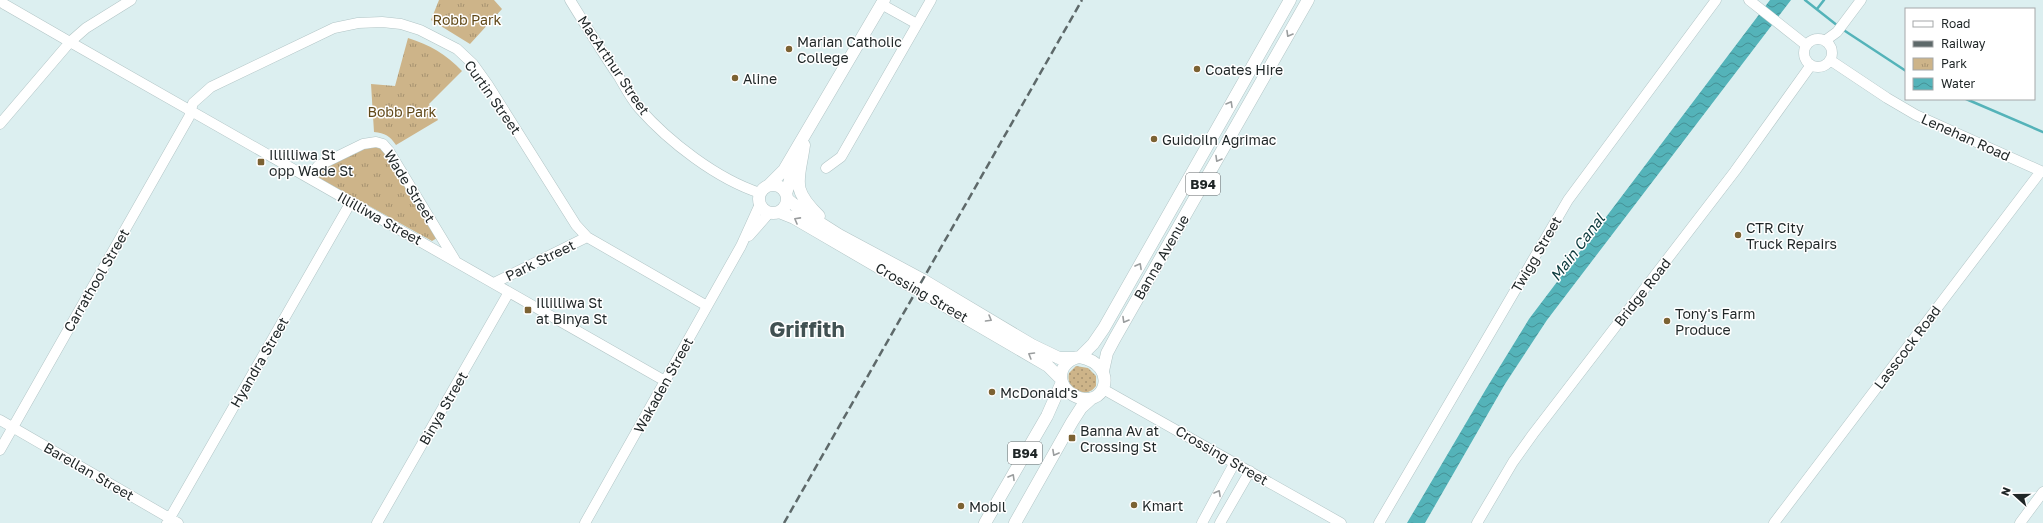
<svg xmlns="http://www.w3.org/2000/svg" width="2043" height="523" font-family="'Golos Text',sans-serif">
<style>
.grass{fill:url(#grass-dots)}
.park{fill:url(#park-tufts)}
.water{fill:url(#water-waves)}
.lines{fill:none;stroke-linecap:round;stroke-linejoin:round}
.stream{stroke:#54b3b9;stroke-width:2.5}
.minor-casing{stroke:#b2c5c6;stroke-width:11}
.major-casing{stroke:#b2c5c6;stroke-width:13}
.minor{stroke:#fff;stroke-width:10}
.major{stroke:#fff;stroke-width:12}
.rail{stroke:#5e696a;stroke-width:2.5;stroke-dasharray:8 4;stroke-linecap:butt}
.oneway{stroke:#9a9d9e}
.poi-dot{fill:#7c6233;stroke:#fff;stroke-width:1.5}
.labels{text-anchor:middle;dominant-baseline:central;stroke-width:3;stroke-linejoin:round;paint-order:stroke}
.shield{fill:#fff;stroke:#626768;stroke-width:1}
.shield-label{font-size:13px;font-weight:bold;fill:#1f2627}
.park-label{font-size:14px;fill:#614919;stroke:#fff}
.poi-label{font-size:14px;fill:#1f2627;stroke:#fff;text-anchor:start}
.street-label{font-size:14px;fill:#1f2627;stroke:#fff}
.water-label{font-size:15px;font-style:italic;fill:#0c3a3d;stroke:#fff}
.town-label{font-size:22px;font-weight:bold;fill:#415152;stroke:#fff}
</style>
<defs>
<pattern id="grass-dots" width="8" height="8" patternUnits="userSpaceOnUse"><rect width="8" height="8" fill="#cdb489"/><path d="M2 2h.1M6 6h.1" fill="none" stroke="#a69270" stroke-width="1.8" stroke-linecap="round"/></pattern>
<pattern id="park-tufts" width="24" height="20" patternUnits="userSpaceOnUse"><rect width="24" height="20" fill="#cdb489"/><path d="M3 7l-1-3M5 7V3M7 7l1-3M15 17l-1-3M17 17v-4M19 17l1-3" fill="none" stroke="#a69270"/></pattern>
<pattern id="water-waves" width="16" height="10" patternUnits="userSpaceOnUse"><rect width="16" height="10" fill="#54b3b9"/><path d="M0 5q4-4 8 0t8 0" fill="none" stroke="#459196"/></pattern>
</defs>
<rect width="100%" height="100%" fill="#dceff0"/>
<path class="grass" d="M1076,366L1088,368L1096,376V386C1086,400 1065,390 1069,373Z"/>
<path class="park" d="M439,0H494L502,9L470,44L431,20Z
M408,38C430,45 446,54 462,71L429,104L438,120L396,145C390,136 385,133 374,132L371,84L395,86Z
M373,144L389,151L437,238L432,241L317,177L318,170Z"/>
<path class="water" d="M1770,0H1791L1547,320L1505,384L1425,523H1407L1486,389L1529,319Z"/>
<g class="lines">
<path class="stream" d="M1805,0L1838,26
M1817,9L1824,0
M1842,29L1906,71
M1966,99L2043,132"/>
<g class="minor-casing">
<path id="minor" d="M0,0L4,4L70,42L665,381
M570,0C586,26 602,52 619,77C625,87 631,99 639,108C669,142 717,179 760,193
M1749,0L1806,45
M881,4L917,24
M1804 53a14 14 0 1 1 28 0a14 14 0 1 1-28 0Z
M1826,40L1837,32L1861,0
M1830,60L1887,98L1916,115L2043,172
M0,124L70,42L86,28L131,0
M826,168L841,157L931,0
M309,177L318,166L363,144L376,142L383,144L389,151L455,260
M749,236L770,212
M494,283L587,237
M1103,389L1341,523
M0,420L178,523
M0,450L189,117L193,103L211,87L334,28L358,23L382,22L401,24L420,30L457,49L473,64L488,85L576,225L587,237L707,306
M167,523L351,202
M377,523L509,292
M585,523L741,246L760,204
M1202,523L1235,462
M1220,523L1250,471
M1379,523L1568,200L1716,0
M1477,523L1513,462L1533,434L1735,171L1811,65
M1774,523L2041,171
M2020,523L2043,492"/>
</g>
<g class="major-casing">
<path id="major" d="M804,145C799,181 790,188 819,216
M759 199a14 14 0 1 1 28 0a14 14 0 1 1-28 0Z
M769,185L784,170L884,0
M786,194L795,162
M787,199L806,214L839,235L923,280L1032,345L1059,358H1074
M779,212L794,218L1048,366L1061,379
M1080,357L1093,344L1104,328L1290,0
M1080,357C1121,365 1105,413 1073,395C1067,391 1061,385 1061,377C1061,366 1070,358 1080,357Z
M1103,371L1107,353L1115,338L1308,0
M985,523L1047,416L1062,382
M1015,523L1072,422L1081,408L1092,398"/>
</g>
<use href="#minor" class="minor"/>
<use href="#major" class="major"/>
<path class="rail" d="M784,523L1082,0"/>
</g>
<defs><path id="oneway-chevron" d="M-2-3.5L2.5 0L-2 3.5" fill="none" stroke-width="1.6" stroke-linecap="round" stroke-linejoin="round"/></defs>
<g class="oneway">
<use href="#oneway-chevron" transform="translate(1289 34) rotate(120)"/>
<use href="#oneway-chevron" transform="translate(1230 104) rotate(-60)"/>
<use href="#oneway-chevron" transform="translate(1218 159) rotate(120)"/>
<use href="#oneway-chevron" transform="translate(797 220) rotate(-151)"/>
<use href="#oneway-chevron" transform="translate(1139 266) rotate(-61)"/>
<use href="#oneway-chevron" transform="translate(989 319) rotate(30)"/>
<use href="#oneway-chevron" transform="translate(1125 320) rotate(120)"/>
<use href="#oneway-chevron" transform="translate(1031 355) rotate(-149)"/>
<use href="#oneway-chevron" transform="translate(1055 453) rotate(119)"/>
<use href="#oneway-chevron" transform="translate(1012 477) rotate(-60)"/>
<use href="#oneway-chevron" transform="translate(1218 493) rotate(-61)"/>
</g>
<g class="poi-dot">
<circle cx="789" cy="49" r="4"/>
<circle cx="1197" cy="69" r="4"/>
<circle cx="735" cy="78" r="4"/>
<circle cx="1154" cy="139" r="4"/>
<rect x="257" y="158" width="8" height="8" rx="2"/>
<circle cx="1738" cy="235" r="4"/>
<rect x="524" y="306" width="8" height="8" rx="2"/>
<circle cx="1667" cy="321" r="4"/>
<circle cx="992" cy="392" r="4"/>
<rect x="1068" y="434" width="8" height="8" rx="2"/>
<circle cx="1134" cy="505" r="4"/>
<circle cx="961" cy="506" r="4"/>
</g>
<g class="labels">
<g class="shield">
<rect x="1186" y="173" width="34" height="22" rx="3"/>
<rect x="1008" y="442" width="34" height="22" rx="3"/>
</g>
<g class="shield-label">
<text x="1203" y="184">B94</text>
<text x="1025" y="453">B94</text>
</g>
<g class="park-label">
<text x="467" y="19">Robb Park</text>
<text x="402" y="111">Bobb Park</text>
</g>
<g class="poi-label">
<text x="797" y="41">Marian Catholic<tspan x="797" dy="16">College</tspan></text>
<text x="1205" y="69">Coates Hire</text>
<text x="743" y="78">Aline</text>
<text x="1162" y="139">Guidoiln Agrimac</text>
<text x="269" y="154">Illilliwa St<tspan x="269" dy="16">opp Wade St</tspan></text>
<text x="1746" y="227">CTR City<tspan x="1746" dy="16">Truck Repairs</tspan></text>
<text x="536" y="302">Illilliwa St<tspan x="536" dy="16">at Binya St</tspan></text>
<text x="1675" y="313">Tony's Farm<tspan x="1675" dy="16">Produce</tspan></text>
<text x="1000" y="392">McDonald's</text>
<text x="1080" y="430">Banna Av at<tspan x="1080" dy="16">Crossing St</tspan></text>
<text x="1142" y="505">Kmart</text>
<text x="969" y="506">Mobil</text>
</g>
<g class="street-label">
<text transform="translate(614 65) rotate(56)">MacArthur Street</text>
<text transform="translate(493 97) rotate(55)">Curtin Street</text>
<text transform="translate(1966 137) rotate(24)">Lenehan Road</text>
<text transform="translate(410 186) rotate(58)">Wade Street</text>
<text transform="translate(380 218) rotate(29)">Illilliwa Street</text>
<text transform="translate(1536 254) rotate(-60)">Twigg Street</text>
<text transform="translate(1161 257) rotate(-60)">Banna Avenue</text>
<text transform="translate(540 260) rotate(-26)">Park Street</text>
<text transform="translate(96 280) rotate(-60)">Carrathool Street</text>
<text transform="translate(922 292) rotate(30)">Crossing Street</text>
<text transform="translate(1642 292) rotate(-52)">Bridge Road</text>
<text transform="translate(1907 347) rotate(-53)">Lasscock Road</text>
<text transform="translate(259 362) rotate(-60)">Hyandra Street</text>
<text transform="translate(663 385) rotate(-61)">Wakaden Street</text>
<text transform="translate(443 408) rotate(-60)">Binya Street</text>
<text transform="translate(1222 455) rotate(30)">Crossing Street</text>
<text transform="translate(89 471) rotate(30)">Barellan Street</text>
</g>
<g class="water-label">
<text transform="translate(1577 247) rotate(-53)">Main Canal</text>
</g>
<g class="town-label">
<text x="807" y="328">Griffith</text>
</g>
</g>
<rect x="1905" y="8" width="130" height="92" fill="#ffffff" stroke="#a5a8a9"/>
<rect x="1913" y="21" width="20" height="6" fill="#ffffff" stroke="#a5a8a9"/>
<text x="1941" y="28" font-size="12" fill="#1f2627">Road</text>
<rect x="1913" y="41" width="20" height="6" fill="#5e696a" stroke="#a5a8a9"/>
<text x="1941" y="48" font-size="12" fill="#1f2627">Railway</text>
<rect x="1913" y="58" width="20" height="12" fill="url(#park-tufts)" stroke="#a5a8a9"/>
<text x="1941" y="68" font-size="12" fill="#1f2627">Park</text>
<rect x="1913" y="78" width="20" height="12" fill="url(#water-waves)" stroke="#a5a8a9"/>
<text x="1941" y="88" font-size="12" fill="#1f2627">Water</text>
<g transform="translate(2015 495) rotate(291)" stroke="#ffffff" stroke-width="3" paint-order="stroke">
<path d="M0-3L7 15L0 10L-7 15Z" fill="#1f2627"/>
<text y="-6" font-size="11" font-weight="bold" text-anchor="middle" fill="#1f2627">N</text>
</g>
</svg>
